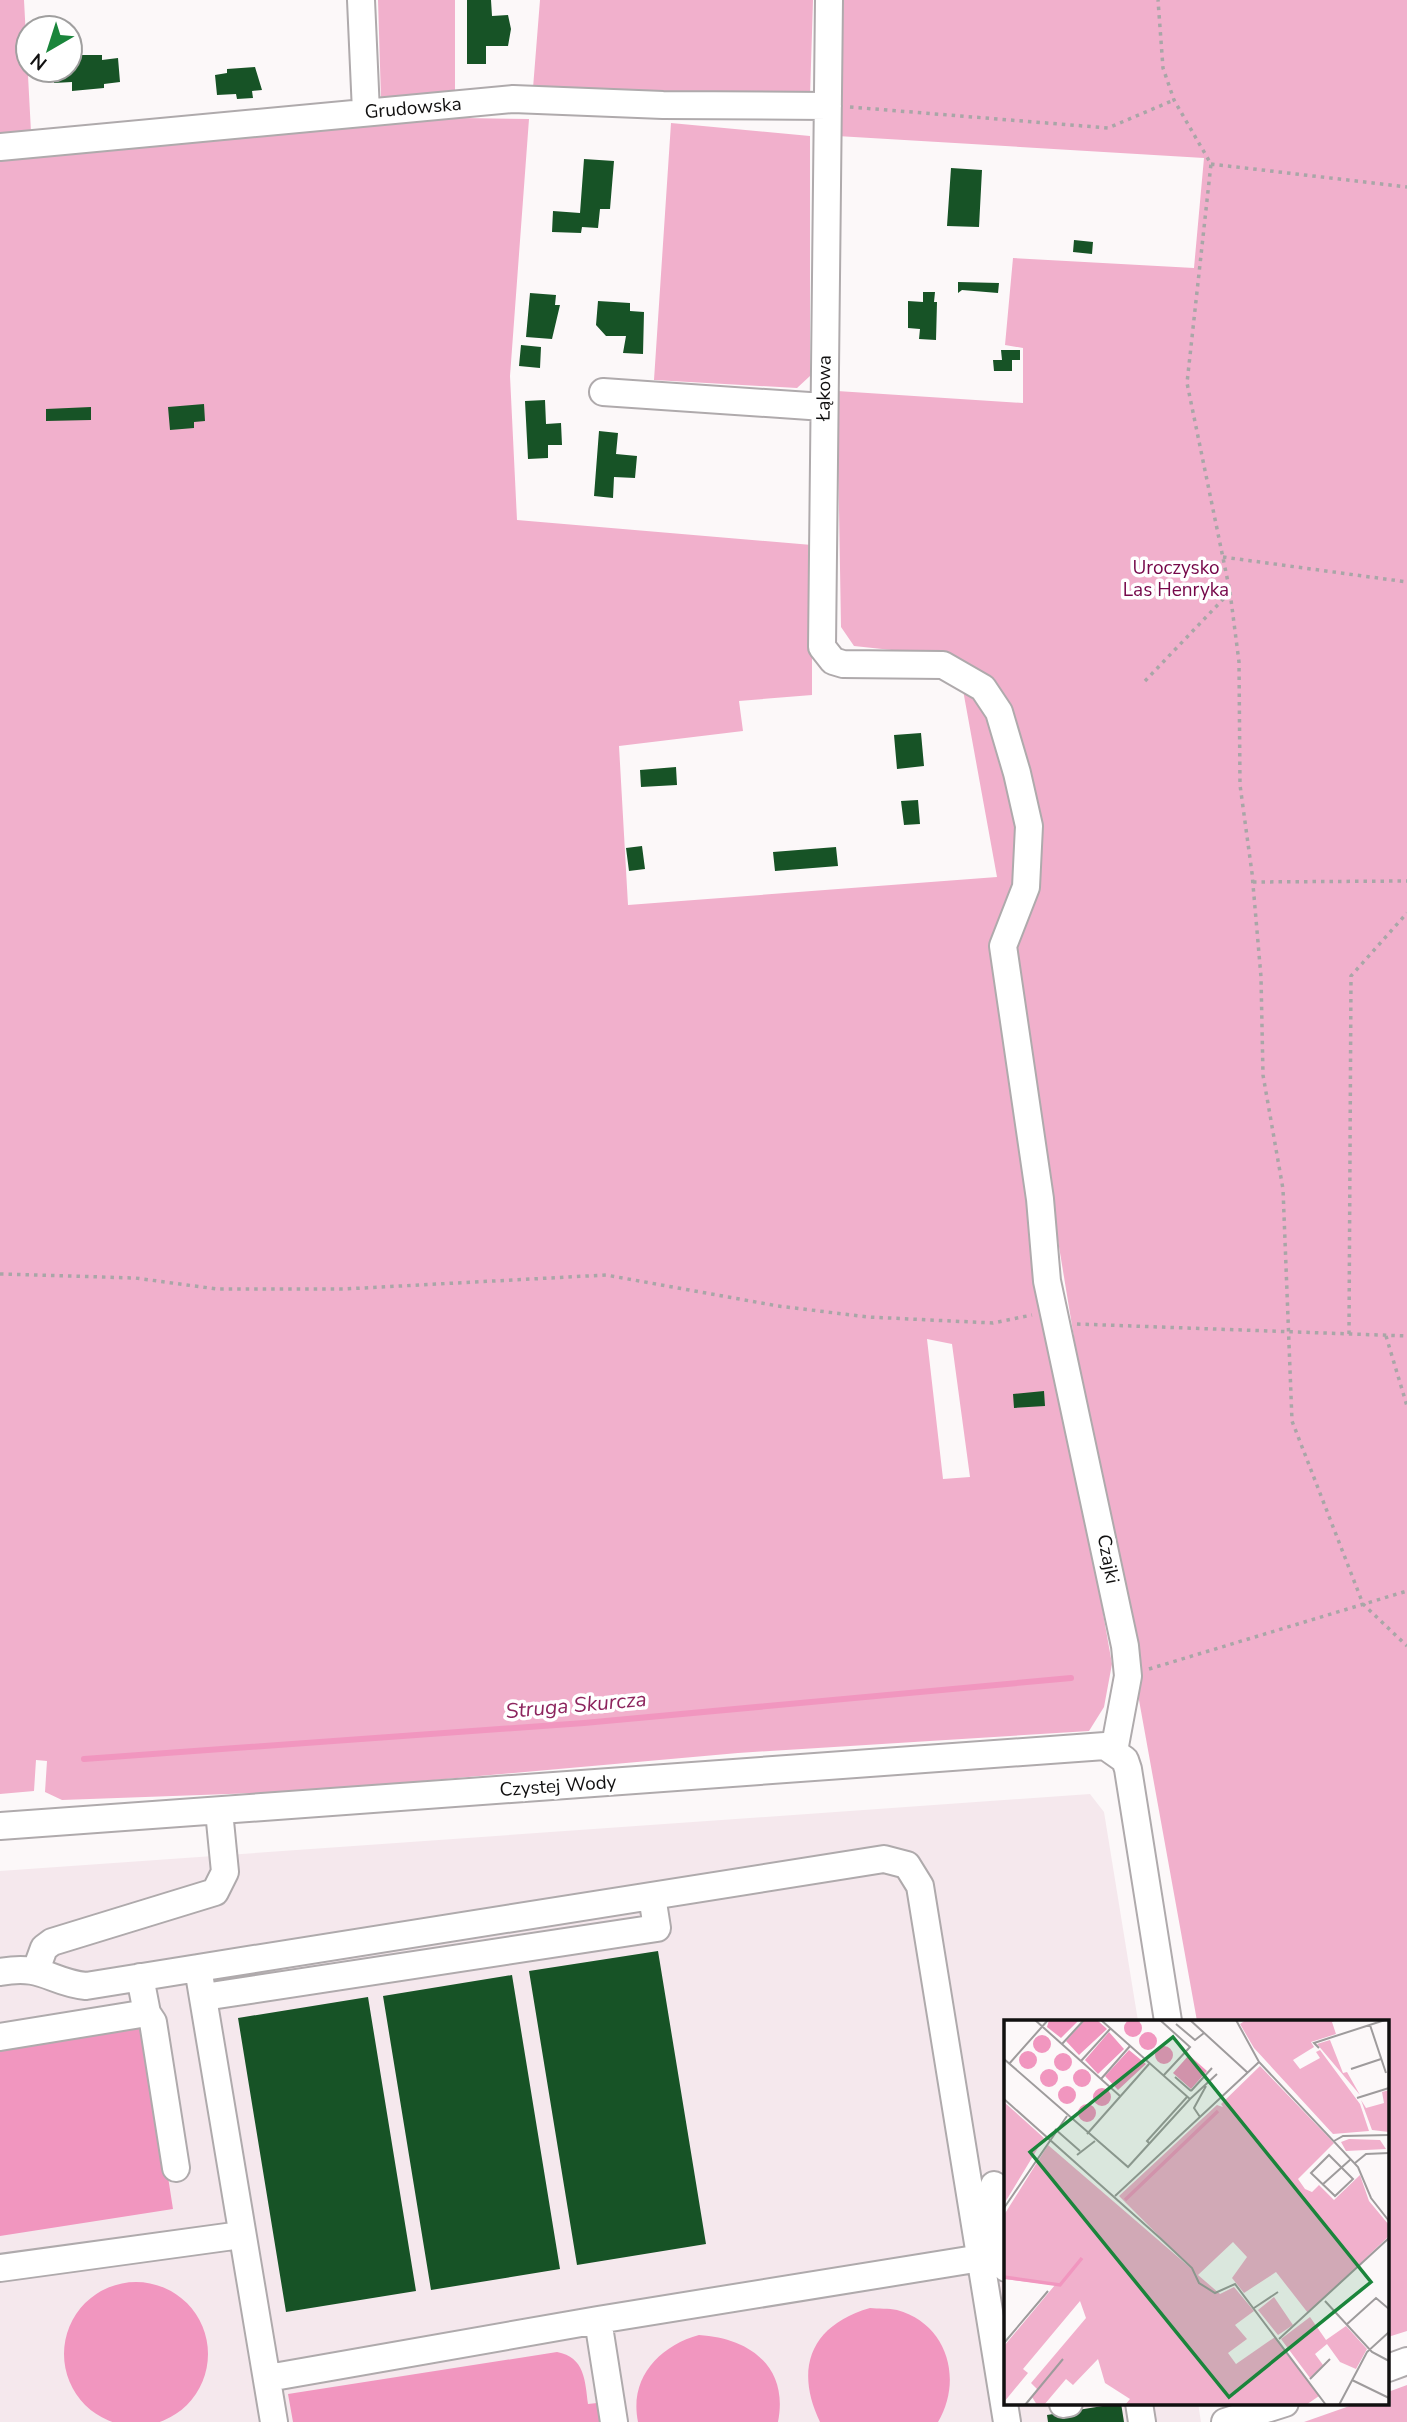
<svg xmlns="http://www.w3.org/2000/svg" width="1407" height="2422" font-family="'Nunito Sans',sans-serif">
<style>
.built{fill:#f5e8ed}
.green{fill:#f1b0cc;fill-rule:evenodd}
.water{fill:#f196bf}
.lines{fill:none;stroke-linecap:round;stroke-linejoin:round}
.stream{stroke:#f196bf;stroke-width:6}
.building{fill:#175326}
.minor-casing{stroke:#afaaac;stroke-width:30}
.path{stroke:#a9a6a7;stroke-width:3.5;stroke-dasharray:3.5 5;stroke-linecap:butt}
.minor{stroke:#fff;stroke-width:26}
.labels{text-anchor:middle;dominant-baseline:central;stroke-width:7;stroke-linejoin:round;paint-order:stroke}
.street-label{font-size:19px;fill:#111010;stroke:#fff}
.park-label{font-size:19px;fill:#750749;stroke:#fff}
.water-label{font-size:21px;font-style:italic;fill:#8d255e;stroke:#fff}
.inset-river{fill:none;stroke:#f196bf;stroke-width:3.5}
.inset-road{fill:none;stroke:#9e9b9c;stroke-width:2}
.view{fill:#1a853b;fill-opacity:0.15;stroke:#1a853b;stroke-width:3.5}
.inset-edge{fill:none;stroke:#111010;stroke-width:3.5}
</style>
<rect width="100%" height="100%" fill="#fcf8f9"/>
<path class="built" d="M1090,1794L1104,1812L1138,2021H1006V2403H1178L1179,2406L1198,2403L1201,2422H0V1871Z"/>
<path class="green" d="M0,0H24L31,132L0,135Z
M378,0H455V94L381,99Z
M540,0H813L810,97L533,88Z
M841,0H1407V2331L1388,2337V2021H1197L1079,1368L1006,925L1079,1477L1112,1664L1104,1707L1089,1731L738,1753L311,1791L62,1800L45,1792L47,1761L36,1760L34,1791L0,1794V153L395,117L529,119L510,376L517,520L812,545V695L739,701L743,731L619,746L628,905L997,877L957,657L854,646L841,627L837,391L1023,403V348L1005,345L1013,258L1194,268L1204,158L837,136ZM927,1339L952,1344L970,1477L943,1479Z
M671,123L810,136V376L797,388L654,380Z
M1407,2385V2422H1304L1358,2403H1388V2392Z"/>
<path class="water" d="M144,2022L173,2209L0,2236V2044Z
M64 2354a72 72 0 1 1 144 0a72 72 0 1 1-144 0Z
M870,2308C878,2309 889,2308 897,2310C948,2324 963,2380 938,2422H820C794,2368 811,2325 870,2308Z
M699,2335C749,2338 789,2366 778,2422H638C629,2378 659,2346 699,2335Z
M557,2352C585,2357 585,2381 588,2404L597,2403L600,2422H293L288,2394Z"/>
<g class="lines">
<path class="stream" d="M84,1759L584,1723L1071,1678"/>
</g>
<path class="building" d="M467,0H491L492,16L508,15L511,29L508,46H486V64H467Z
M79,55H102V60L118,58L120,82L104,84V88L72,91V82L54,83L53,70H70V58Z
M255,67L262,90L252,91L253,98L237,99L236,94L217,95L215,75L227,73V69Z
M584,159L614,161L610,209H600L598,228L582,227L581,233L552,232L553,211L580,213Z
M951,168L982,170L979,227L947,226Z
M1074,240L1093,242L1092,254L1073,252Z
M958,282L999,283L998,293L962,290L958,293Z
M923,292H935L934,302H937L936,340L919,339L920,329L908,328V301L923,302Z
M530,293L556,295L555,305H560L552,339L526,337Z
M598,301L630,303V311L644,312L643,354L623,353L626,336H606L596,325Z
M521,345L541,347L540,368L519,366Z
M1001,350H1020V360H1012V371H994L993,360H1002Z
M545,400L546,424L561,423L562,445H548V458L528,459L525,401Z
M204,404L205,421L194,422V428L170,430L168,407Z
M91,407V420L46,421V409Z
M599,431L618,433L616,454L637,456L635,478L614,477L613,498L594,496Z
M921,733L924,766L897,769L894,735Z
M676,767L677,785L641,787L640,770Z
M918,800L920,824L904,825L901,801Z
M642,846L645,869L629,871L626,848Z
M836,847L838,866L775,871L773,852Z
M1044,1391L1045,1406L1014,1408L1013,1394Z
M658,1951L706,2244L577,2265L529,1971Z
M512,1975L560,2269L431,2290L383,1996Z
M368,1997L416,2291L286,2312L238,2018Z
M1121,2403L1124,2422H1048L1047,2415Z"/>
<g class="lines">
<g class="minor-casing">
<path id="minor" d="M361,0L366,112
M829,0L822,647L833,661L843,664L943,665L983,688L999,712L1017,773L1029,826L1026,887L1003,946L1040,1199L1047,1281L1125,1646L1128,1676L1114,1751
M0,147L513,99L663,105L828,106
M603,392L824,407
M0,1826L1105,1746L1125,1760L1128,1769L1168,2021
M36,1970L44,1948L52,1942L215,1892L225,1872L219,1811
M0,1972C44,1964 49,1982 86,1986L198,1968
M140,1977L147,2013L153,2022L176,2168
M204,1997L657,1928L652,1896
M0,2037L147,2013
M994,2185L1006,2268
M0,2268L241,2235
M598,2320L614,2422
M1388,2368L1407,2361
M268,2378L598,2320L981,2258
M1139,2403L1142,2422
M1063,2404L1069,2403
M274,2422L198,1968L884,1859L907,1865L920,1886L1007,2422
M1225,2422L1285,2403"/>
</g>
<path class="path" d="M850,107L1108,128L1174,100
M1211,164L1407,187
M1223,557L1407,582
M1230,592L1239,662L1240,785L1252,873L1261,977L1263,1075L1283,1189L1292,1421L1363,1604L1407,1646
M1145,681L1230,592L1187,383L1211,164L1174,100L1163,68L1158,0
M1253,882L1407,881
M0,1274L135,1278L217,1289H344L606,1275L778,1306L868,1317L993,1323L1032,1315
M1077,1324L1407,1336
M1349,1334L1351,976L1407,913
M1386,1336L1407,1406
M1149,1669L1407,1591"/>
<use href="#minor" class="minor"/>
</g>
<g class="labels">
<g class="street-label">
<text transform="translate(413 108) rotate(-5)">Grudowska</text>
<text transform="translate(824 388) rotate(-89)">Łąkowa</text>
<text transform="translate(1108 1559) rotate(79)">Czajki</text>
<text transform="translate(558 1786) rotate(-4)">Czystej Wody</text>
</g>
<g class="park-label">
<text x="1176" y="568">Uroczysko<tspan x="1176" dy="22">Las Henryka</tspan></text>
</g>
<g class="water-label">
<text transform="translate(576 1705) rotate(-5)">Struga Skurcza</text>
</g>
</g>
<g transform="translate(1004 2020)">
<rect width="385" height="385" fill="#fcf8f9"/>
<path d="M242,0H332L328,2L332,14L307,22L310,27L289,40L296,49L316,38L312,32L316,30L356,84L365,111L329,114L250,28L236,4ZM326,20L339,53L343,52L356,75L313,24ZM256,46L330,123L294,159L301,169L308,172L315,165L330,180L356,155L365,181L385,205V216L304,293L272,252L240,273L228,258L243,237L229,222L194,255L216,274L230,267L250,291L231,305L243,319L224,333L232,344L271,317L315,376L302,385H121L126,379L101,363L94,339L69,365L62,359L40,385H33L28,377L34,370L27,363L82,298L76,281L19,349L24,353L0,382V326L51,265L0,259V195L44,125L189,250L115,176L213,85L219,87L217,84ZM385,70V112L368,110L357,80L362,88L380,83L378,72ZM0,82L40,118L0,184ZM345,119L376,120L382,129L342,131L337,122ZM270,277L289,305L274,315L254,290ZM306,297L322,320L342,306L363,329L352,349L336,342L323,324L311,334L319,345L306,358L277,319Z" fill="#f1b0cc"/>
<path d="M120 8a9 9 0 1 1 18 0a9 9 0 1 1-18 0ZM45,0H75L57,18L43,7ZM81,0H93L103,9L75,35L62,21ZM135 21a9 9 0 1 1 18 0a9 9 0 1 1-18 0ZM105,12L120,29L94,54L81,40ZM29 24a9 9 0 1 1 18 0a9 9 0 1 1-18 0ZM151 35a9 9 0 1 1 18 0a9 9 0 1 1-18 0ZM125,30L142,44L114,70L101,56ZM15 40a9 9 0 1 1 18 0a9 9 0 1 1-18 0ZM50 42a9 9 0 1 1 18 0a9 9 0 1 1-18 0ZM185,35L203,51L187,69L169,53ZM36 58a9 9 0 1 1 18 0a9 9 0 1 1-18 0ZM69 58a9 9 0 1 1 18 0a9 9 0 1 1-18 0ZM54 75a9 9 0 1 1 18 0a9 9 0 1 1-18 0ZM89 77a9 9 0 1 1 18 0a9 9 0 1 1-18 0ZM74 93a9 9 0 1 1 18 0a9 9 0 1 1-18 0Z" fill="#f196bf"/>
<path class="inset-river" d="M121,180L214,91M0,257L56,265L78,238"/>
<path class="inset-road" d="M31,0L116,76M156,0L186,27L159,56M186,0L244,53M232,0L255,42L354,147L367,178L385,201M172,4L191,20L200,13M366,5L382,53M58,24L80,0M315,28L310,23L381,0M0,39L124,147L186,79L97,0M77,41L107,8M5,44L44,0M347,49L377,39M171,57L187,71M97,59L126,26M187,71L208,48M353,78L385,68M0,79L156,218L188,248L195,263L211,273L231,264L322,385M186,79L213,54M196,97L190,88L202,66M51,109L76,131M83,114L145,44M330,121L339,116L385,115M146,124L143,121L183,77M73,135L91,121M325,135L349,159L331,176L307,153ZM351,143L362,134L385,133M318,165L347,139M111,176L255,42M0,188L63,96M321,281L368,332L385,341M250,288L274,272M342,305L372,278L385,289M275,319L385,218M0,323L44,271M306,359L326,339M348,360L385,378M21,385L59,339M335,385L363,332L385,312"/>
<path class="view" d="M169,17L367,262L225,377L26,132Z"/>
<rect width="385" height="385" class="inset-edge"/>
</g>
<g transform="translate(49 49) rotate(219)"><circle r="33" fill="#ffffff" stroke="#a09f9f" stroke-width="2"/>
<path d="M0-5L12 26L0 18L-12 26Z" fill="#1a853b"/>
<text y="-10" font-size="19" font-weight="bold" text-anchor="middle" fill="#111010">N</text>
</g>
</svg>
